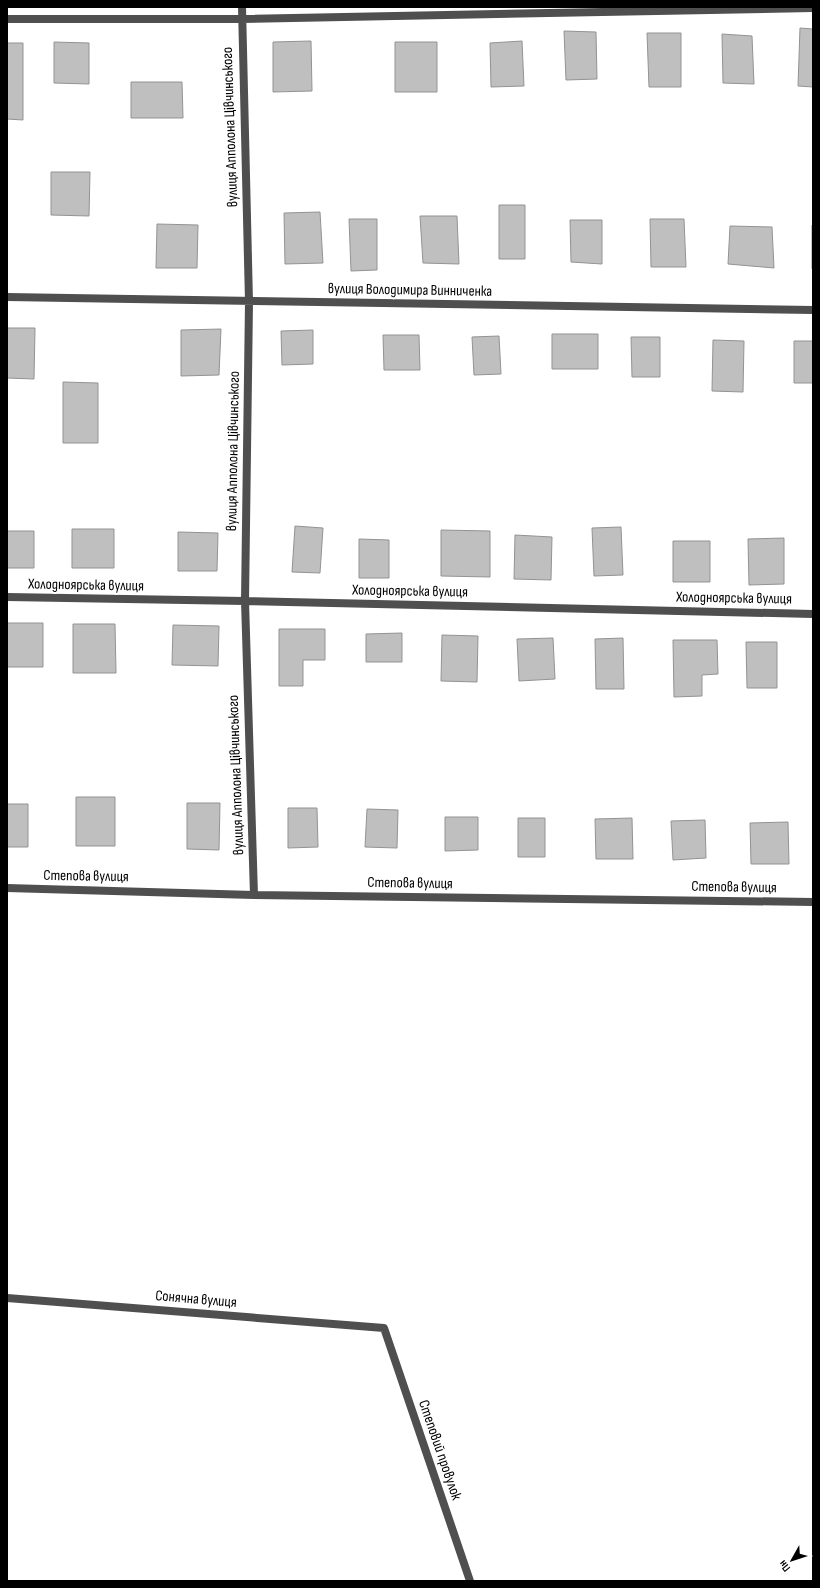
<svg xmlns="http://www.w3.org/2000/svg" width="820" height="1588" font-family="'Sofia Sans Condensed',sans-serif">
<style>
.building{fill:#bfbfbf;stroke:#939393}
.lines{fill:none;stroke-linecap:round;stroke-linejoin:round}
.street{stroke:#4f4f4f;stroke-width:8}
.labels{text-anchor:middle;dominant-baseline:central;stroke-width:4;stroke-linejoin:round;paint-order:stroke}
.street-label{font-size:15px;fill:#000;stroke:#fff}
</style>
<rect width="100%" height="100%" fill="#fff"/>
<path class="building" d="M800,28L813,29V87L798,86Z
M564,31L596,32L597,79L566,80Z
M647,33H681V87H649Z
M722,34L752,36L754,84L723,83Z
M311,41L312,91L273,92V42Z
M522,41L524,86L491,87L490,43Z
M54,42L89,43V84L54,83Z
M395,42H437V92H395Z
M7,43H23V120L7,119Z
M131,82H182L183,118H131Z
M51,172H90L89,216L51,215Z
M499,205H525V259H499Z
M320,212L323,263L285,264L284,213Z
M420,216H457L459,264L423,263Z
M349,219H377V270L351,271Z
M650,219H684L686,267H651Z
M570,220H602V264L571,262Z
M157,224L198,225L197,268H156Z
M812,225H813V269H812Z
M730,226L772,227L774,268L728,264Z
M7,328H35L34,379L7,378Z
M221,329L219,375L181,376V330Z
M313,330V364L282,365L281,331Z
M552,334H598V369H552Z
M383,335H419L420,370H384Z
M499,336L501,374L474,375L472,337Z
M631,337H660V377H632Z
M713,340L744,341L743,392L712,391Z
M794,341H813V383H794Z
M63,382L98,383V443H63Z
M295,526L323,528L320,573L292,572Z
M621,527L623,575L594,576L592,528Z
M72,529H114V568H72Z
M441,530L490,531V577L441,576Z
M7,531H34V568H7Z
M178,532L218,533L217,571H178Z
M515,535L552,537L551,580L514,579Z
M784,538V584L749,585L748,539Z
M359,539L389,540V578H359Z
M673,541H710V582H673Z
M7,623H43V667H7Z
M73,624H115L116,673H73Z
M173,625L219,626L218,666L172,665Z
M279,629H325V660H303V686H279Z
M402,633V662H366V634Z
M442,635L478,636L477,682L441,681Z
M553,638L555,679L519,681L517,639Z
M623,638L624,689H596L595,639Z
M673,640H717L718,674L702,675V696L674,697Z
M746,642H777V688H747Z
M76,797H115V846H76Z
M187,803H220L219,850L187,849Z
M7,804H28V847H7Z
M288,808H317L318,847L288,848Z
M367,809L398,810L397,848L365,847Z
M445,817H478V850L445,851Z
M518,818H545V857H518Z
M632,818L633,859H596L595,819Z
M705,820L706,858L673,860L671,821Z
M788,822L789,864H751L750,823Z"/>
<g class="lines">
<path class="street" d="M242,7L249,302L245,601L254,895
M7,19H241L813,8
M7,297L813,310
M7,597L245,601L813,614
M7,888L254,895L813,902
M7,1298L384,1328L470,1581"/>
</g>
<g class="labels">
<g class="street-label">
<text transform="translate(230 127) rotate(-92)">вулиця Апполона Цівчинського</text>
<text transform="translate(410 290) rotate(1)">вулиця Володимира Винниченка</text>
<text transform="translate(233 451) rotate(-89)">вулиця Апполона Цівчинського</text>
<text transform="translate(86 585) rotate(1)">Холодноярська вулиця</text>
<text transform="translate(410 591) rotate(1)">Холодноярська вулиця</text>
<text transform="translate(734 598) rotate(1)">Холодноярська вулиця</text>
<text transform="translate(236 775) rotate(-92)">вулиця Апполона Цівчинського</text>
<text transform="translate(86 876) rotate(1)">Степова вулиця</text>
<text transform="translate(410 883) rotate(1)">Степова вулиця</text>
<text transform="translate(734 887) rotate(1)">Степова вулиця</text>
<text transform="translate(196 1299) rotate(5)">Сонячна вулиця</text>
<text transform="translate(440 1450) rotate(71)">Степовий провулок</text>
</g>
</g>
<rect width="820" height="1588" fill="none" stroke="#000000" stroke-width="16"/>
<g transform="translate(792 1560) rotate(231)" stroke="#ffffff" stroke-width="3" paint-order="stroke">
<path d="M0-3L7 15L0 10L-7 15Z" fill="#000000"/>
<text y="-6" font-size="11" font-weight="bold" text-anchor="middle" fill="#000000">Пн</text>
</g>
</svg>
